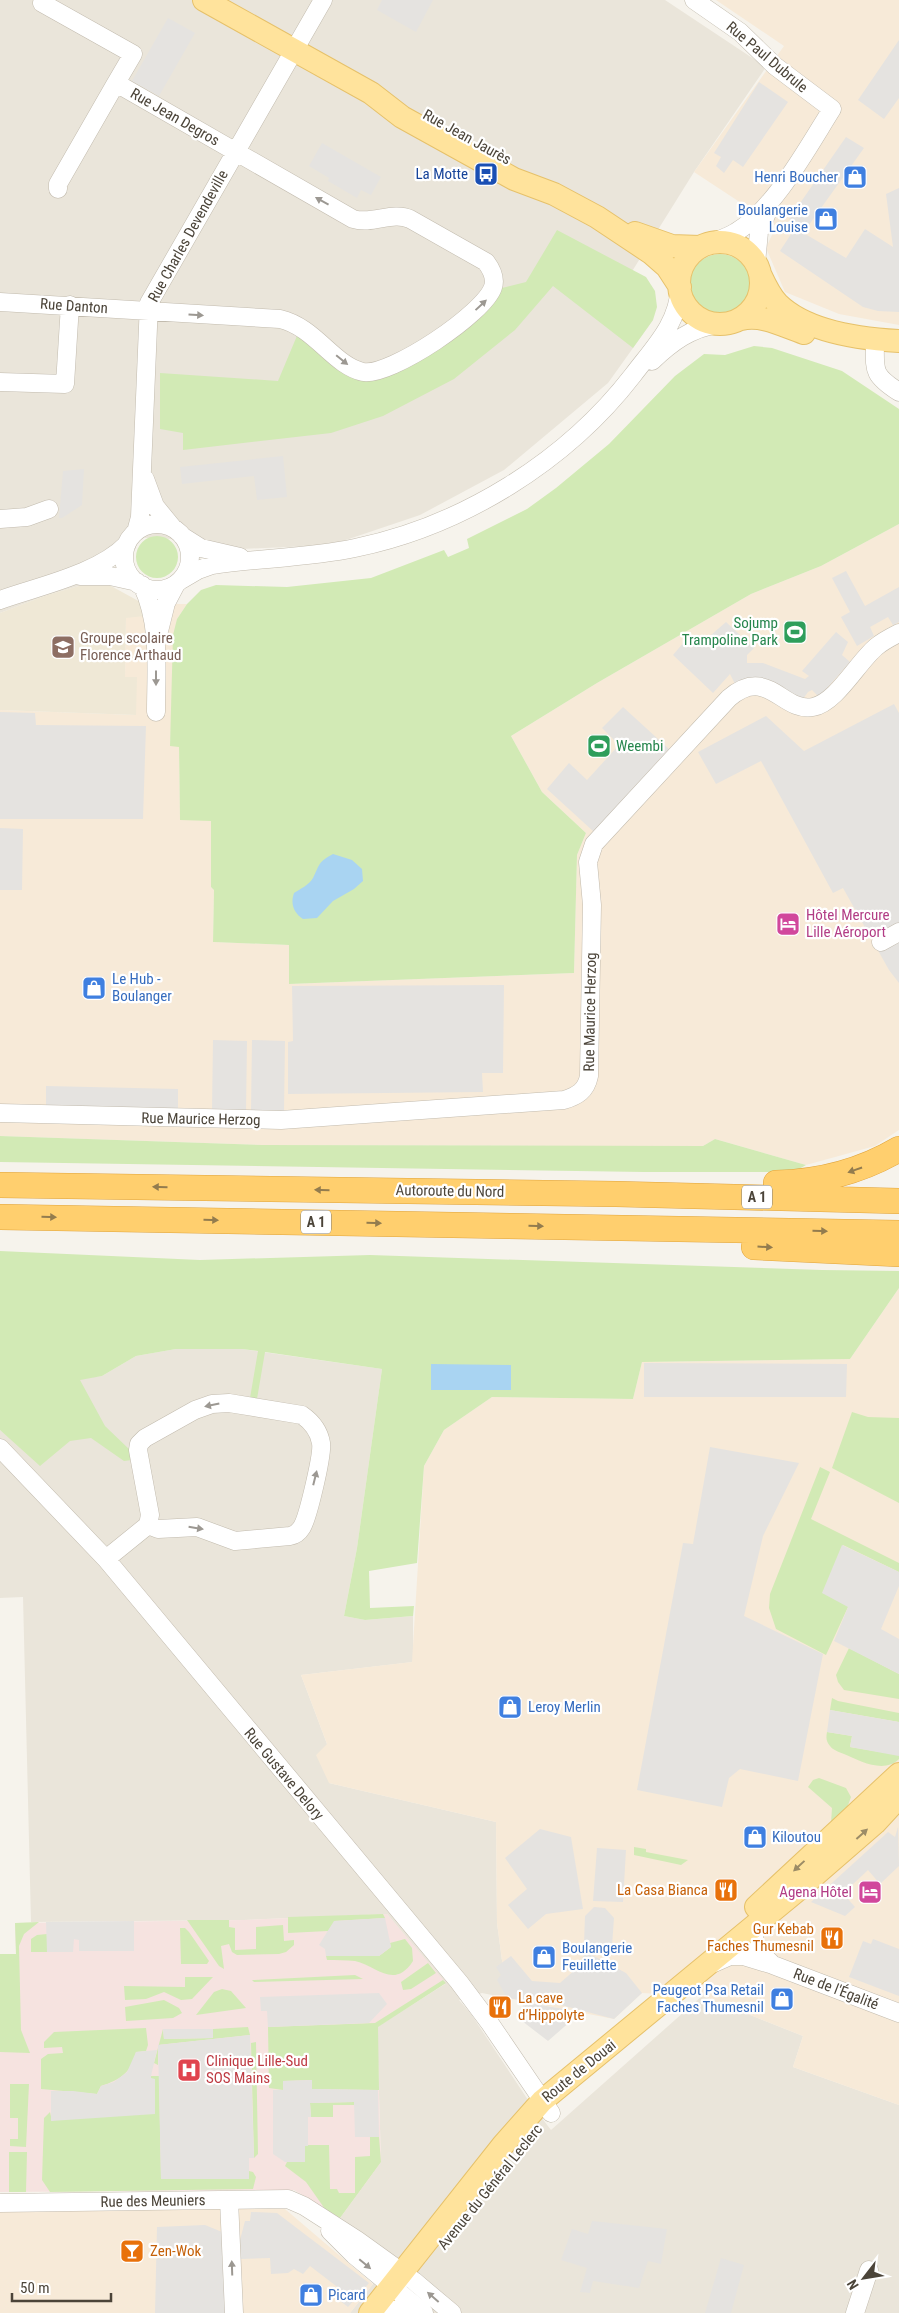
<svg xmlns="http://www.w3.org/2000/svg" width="899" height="2313" font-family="'Roboto Condensed',sans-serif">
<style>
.residential{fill:#eae5da}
.commercial{fill:#f7ead8}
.education{fill:#efe8d6}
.medical{fill:#f6e3e0}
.green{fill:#d2eab5}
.parking{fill:#e5e3e0}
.water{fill:#a9d4f2}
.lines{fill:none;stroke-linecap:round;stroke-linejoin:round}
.minor-casing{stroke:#c2bbae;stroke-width:19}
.major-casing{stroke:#e6c16a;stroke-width:24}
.highway-casing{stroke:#e0a43c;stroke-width:26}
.minor{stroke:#fff;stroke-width:18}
.major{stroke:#ffe39c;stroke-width:22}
.highway{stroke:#ffcf6e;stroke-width:25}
.oneway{fill:#9c9892}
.oneway2{fill:#937c4e}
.oneway3{fill:#9c8c66}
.labels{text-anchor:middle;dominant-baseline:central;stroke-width:4.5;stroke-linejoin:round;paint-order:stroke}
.shield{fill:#fff;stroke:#817c74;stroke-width:1}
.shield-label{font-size:14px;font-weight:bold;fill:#4b4439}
.street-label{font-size:15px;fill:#4b4439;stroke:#fff}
.transit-label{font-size:15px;fill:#164399;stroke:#fff;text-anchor:end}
.shop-label{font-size:15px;fill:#366cbe;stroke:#fff;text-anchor:start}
.leisure-label{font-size:15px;fill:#27864d;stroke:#fff;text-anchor:end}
.education-label{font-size:15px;fill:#785e54;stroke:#fff;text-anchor:start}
.hotel-label{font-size:15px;fill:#b23c85;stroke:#fff;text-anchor:start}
.food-label{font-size:15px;fill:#c56008;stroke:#fff;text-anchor:end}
.health-label{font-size:15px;fill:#be3a42;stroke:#fff;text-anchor:start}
</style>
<rect width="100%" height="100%" fill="#f6f3ec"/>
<path class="residential" d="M0,0H665L766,67L694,172L631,273L653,320L608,383L504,470L420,515L331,545L242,549L198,540L126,537L111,552V586H79L47,595L0,613Z
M176,1349H242L382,1369L357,1548L344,1616L365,1620L413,1616V1662L301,1675L327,1744L329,1783L496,1822L497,1923L507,1998L482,1993L459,2000L471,2014L528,2100L551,2130L702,1996L803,2036L793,2067L899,2105V2313H350L373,2284L390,2255L340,2218L381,2162L377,2027L445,1984L436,1973L387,1914L244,1920L31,1922L23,1597L0,1598V1430L26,1451L50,1382L102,1376L136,1356Z"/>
<path class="commercial" d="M716,0H899V325L839,314L785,292L766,248L776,226L694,172L784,46Z
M899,524V1130L875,1146L806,1165L715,1139L703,1146H576L262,1145L0,1136V710L135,715L136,677H125L126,618L144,604H187L177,619L170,746H179L180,819L211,820V887L214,890L213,942L289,945L290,984L574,973L577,855L586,833L542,792L511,736L597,683L751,594L821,566Z
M899,1288V2105L793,2067L803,2036L702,1996L642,1993L614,2019L507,1998L497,1923L496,1822L329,1783L316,1755L327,1744L301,1675L412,1662L424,1466L444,1430L492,1397L633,1399L642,1362L850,1359Z
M213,2208L285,2209L373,2284L350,2313H0V2211Z"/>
<path class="education" d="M79,586H111L144,604L143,616L126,618L125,677H137L136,715L0,710V613L47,595Z"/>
<path class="medical" d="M387,1914L446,1983L377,2027L381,2162L340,2218L294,2190L0,2192V2050H19L15,1923L244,1920Z"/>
<path class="green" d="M557,230L646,277L655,291L657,307L653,320L633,348L553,286L515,330L454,379L383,416L331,433L183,450V433L160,429V373L278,381L299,331L371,377L498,289L526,282Z
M690 284a30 30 0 1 1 60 0a30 30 0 1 1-60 0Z
M754,346L772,348L842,371L899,409V524L821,566L751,594L597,683L511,736L542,792L586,833L577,855L574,973L289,984V945L213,942L214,890L211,887V821L180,820L179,747L170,746L173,635L177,619L187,604L201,590L216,585L287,587L371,578L444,550L448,557L469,548L467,539L527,509L556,488L609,444L675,376L704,354L725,355Z
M136 557a21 21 0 1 1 42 0a21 21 0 1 1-42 0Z
M0,1136L262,1145L703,1146L715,1139L806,1165L794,1172H644L0,1162Z
M0,1251L200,1260L370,1255L822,1270L899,1271V1288L850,1359L642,1362L633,1399L492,1397L444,1430L424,1466L417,1563L369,1571L370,1608L414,1606L413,1616L365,1620L344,1616L357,1548L382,1369L265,1352L257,1399L250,1398L258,1351L242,1349H176L136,1356L102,1376L80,1380L105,1426L130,1450L132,1460L124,1461L91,1438L70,1441L40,1466L0,1430Z
M852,1412L868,1417L899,1418V1503L832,1468Z
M820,1467L830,1472L811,1519L899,1563V1572L843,1545L848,1607L826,1655L776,1629L769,1608L770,1594Z
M849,1648L899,1674V1699L844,1690L838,1682L836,1675Z
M832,1698L838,1701L899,1713V1722L830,1710Z
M827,1732L852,1736L850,1747L899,1755V1759C884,1774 860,1761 844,1754C839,1752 833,1750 830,1746C826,1741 826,1738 827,1732Z
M819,1778L846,1788L851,1797L847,1808L831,1823L832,1808L808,1787L813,1780Z
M634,1847L646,1849V1852L688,1860L681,1865L634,1855Z
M383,1914L385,1918L335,1921L328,1931L288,1933V1917Z
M187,1920H229V1927L235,1928V1950L256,1949V1927L283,1925L284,1941L294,1940V1945L286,1952L279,1954L237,1955L232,1952L229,1944L221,1946L224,1969L219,1966Z
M39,1922L24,1934L19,1946L21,2030L30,2053L0,2052V1954H16L15,1923Z
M180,1928H185L189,1932L209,1961L207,1964H181Z
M47,1934V1952H31V1939L37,1935Z
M405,1939L412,1948L413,1961C394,1990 377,1966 355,1961C346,1960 336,1960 327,1960L326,1956H379L391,1947L390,1943Z
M428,1963L436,1973L411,1989L403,1990L401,1982Z
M355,1975L363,1979L254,1982L252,1980Z
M185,1977H213L192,1999L181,2000L164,1992L146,1999L125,2000L124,1986L185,1987Z
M443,1980L446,1983L378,2027L379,2090L312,2089V2080L283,2081V2090L269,2088L268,2027L375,2023Z
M222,1989L231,1991L246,2008L196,2015L214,1992Z
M164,2000L179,2008L182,2013L173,2018L126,2021L125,2007Z
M248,2027L250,2035L158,2045V2065L154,2063L163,2029L164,2039L213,2038V2029Z
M146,2028L148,2045L146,2051L136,2052C132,2072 120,2080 101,2086L97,2094L41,2089V2059L48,2054L63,2053L62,2047L44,2048V2042L54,2032Z
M256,2042L258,2154L254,2158L251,2043Z
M151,2076H159L161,2179H248L249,2171L253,2172L256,2177L253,2189L50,2192L42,2180L44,2118L50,2112L52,2121L155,2079H151Z
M10,2084H29L26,2147L10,2146V2139H18V2118H10Z
M354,2102V2105H333V2117H311L310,2103Z
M370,2137H379L381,2162L340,2218L325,2209L306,2182L285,2166L287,2162H305V2145H329L330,2189H337L339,2193H355V2157L370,2156Z
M9,2152H27L26,2192H9Z"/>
<path class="parking" d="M382,0H433L416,32L377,10Z
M168,18L195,33L159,96L132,81Z
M899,40V98L884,119L858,100Z
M759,82L788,102L743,167L733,160L724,173L716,166L721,157L714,153Z
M846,137L864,148L806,229L789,219Z
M322,143L381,177L371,195L361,190L357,198L328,181L329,178L309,166Z
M899,188V312L878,311L863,307L780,251L795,228L846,258L865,229L893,247L886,194Z
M283,456L287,497L257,500L254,476L182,484L180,467Z
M84,469L82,505L62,518H59L63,471Z
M846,571L865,606L899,587V622L893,625L888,617L870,627L874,636L857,646L841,617L850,612L832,578Z
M726,622L754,648L747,655V663H763L805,679L809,676L802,671L836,632L848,642L842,655L850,662L819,697L812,690L808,692L803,699L763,679L748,678L735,684L730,674L713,693L673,655L684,642L691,648L700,640L703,642Z
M894,704L899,713V983L889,970L843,888L833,893L761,761L716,784L698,752L766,716L804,751Z
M623,707L669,749L594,832L547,789L569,763L587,780L619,745L602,728Z
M0,712L35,713L36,725L146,726L143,819H0Z
M0,828L23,829L22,890H0Z
M504,985L503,1073H482L483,1092L288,1094V1042L293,1041L292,986Z
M213,1040L247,1041L246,1111L212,1110Z
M252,1040L285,1041L284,1111L251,1110Z
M46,1086L178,1089V1109L46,1106Z
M644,1363L847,1364L846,1397H644Z
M710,1447L799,1463L763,1536L744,1616L823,1654L798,1781L740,1769L729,1778L722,1807L637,1790L683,1543L693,1544Z
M842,1545L899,1572V1586L881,1629L899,1639V1674L834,1641L848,1607L822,1593Z
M830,1710L899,1722V1756L850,1747L852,1736L827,1732Z
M898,1827L899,1866L880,1884L868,1870L851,1886L848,1899L855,1907L845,1916L811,1902L888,1832L895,1837Z
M540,1829L571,1837L583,1909L546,1914L528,1929L508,1905L527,1889L505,1858Z
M597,1848L626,1850L623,1902L593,1901Z
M594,1907L605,1908L614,1918L612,1946L584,1944L585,1916Z
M385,1918L391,1947L379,1956H326L325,1949L319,1945L334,1921Z
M134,1921V1951H79V1940L74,1939L73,1952H47L46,1922Z
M873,1939L899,1949V1996L849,1977L863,1941L871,1944Z
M586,1952L626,1973L642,1993L614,2019L561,2005L507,1998L497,1980L501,1975L496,1967L511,1956L532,1981L560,1983L576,1969Z
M379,1993L387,2004L369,2023L268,2027L267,2011H261L260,1997Z
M523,2002L564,2009L580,2013L548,2041L522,2021Z
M163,2029H213V2038L164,2039Z
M250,2035L254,2158H249V2179H161L158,2045Z
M157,2050L151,2076V2078L155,2079V2114L51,2121V2091H73L97,2094L101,2086L114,2082L127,2072L136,2052Z
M312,2080V2089L378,2090L379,2137H355L354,2102L310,2103L311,2117H308V2146H305V2162H285L273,2154V2090H283V2081Z
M251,2212L277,2213L369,2283L348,2307L335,2297L340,2289L310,2266L303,2274L294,2269L288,2273L271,2274L270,2258L241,2259L240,2240L245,2221H250Z
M592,2221L667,2229L661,2264L648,2261L639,2288L593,2281L590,2293L580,2292L587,2268L561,2260L572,2229L588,2234Z
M205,2225L227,2234L226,2313H155L157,2227Z
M721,2258L744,2265L731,2313H705Z"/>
<path class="water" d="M333,854L352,860L362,869L363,881L354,889L333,901L317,918L303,919C294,913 290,904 294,893C300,889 309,885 313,878C320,864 318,862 333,854Z
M431,1364L511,1365V1390H431Z"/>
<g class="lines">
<g class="minor-casing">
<path id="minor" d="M694,0L740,32L775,66L832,109C808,147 774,210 736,232C728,237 719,240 711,243
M58,189V184L116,83
M756,263L759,232L769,208
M0,302L280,319C315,327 334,366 363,372C390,377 485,313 493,287C496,278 492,270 486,262L410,219C392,211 373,225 353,219L116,83L133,54L42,3
M875,339C875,370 871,374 899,392
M652,361C672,342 691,328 718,324
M0,382L65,384L70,305
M145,479L155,506L173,528
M0,519L27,517L49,509
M124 557a33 33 0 1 1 66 0a33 33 0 1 1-66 0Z
M136,532L140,517L149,303L323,0
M182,536L201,548L240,557
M80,576H110L137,582
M181,580L198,570L212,565C259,558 308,558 355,548C462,526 566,462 633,375C655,346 678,324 680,287
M142,585C161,624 156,671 156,712
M0,600C39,586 98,574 127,544
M158,635L166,603L176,584
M881,942L899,932
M0,1113L281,1120L564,1100C577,1096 586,1091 589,1076L592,905L588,862L594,844L729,698C768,665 782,713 813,707C836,703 858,662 876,647C883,641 891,637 899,633
M0,1448L106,1559L459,1982L489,2022L551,2113
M106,1559L148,1525L150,1515L138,1450L139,1444L145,1438L195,1410L212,1404L229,1403L302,1415C312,1422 319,1431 321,1443C323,1454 308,1517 302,1527C299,1532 295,1535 290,1536L235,1541L197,1527L158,1529L148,1525
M757,1923C749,1945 758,1950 772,1964
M714,1963L730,1956H743L773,1965L899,2013
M229,2200L234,2313
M0,2203L288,2199L304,2206L357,2240L414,2281L452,2313
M330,2231L354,2255L424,2313
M391,2310L402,2308L420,2311
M855,2313L869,2270"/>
</g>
<g class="major-casing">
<path id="major" d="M204,0L371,93L402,117L514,179L554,194L597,217L651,253L667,267L680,287
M635,233L672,246L700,247
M679 283a41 41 0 1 1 82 0a41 41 0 1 1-82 0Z
M760,274C765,285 770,296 778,304C807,332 860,339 899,341
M741,319C763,314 783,326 804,333
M756,1907L899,1774
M370,2313L503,2145L542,2101L799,1889L875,1823L899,1797"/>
</g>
<g class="highway-casing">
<path id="highway" d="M776,1183C821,1182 860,1172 899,1149
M0,1185L616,1194L899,1201
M0,1217L899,1233
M754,1247L899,1254"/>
</g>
<use href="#minor" class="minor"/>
<use href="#major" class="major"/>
<use href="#highway" class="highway"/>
</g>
<defs><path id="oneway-solid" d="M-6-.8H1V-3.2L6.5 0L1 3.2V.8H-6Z" transform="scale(1.25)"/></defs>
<g class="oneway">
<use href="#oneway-solid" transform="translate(322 201) rotate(-151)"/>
<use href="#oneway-solid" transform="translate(481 305) rotate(-43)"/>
<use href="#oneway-solid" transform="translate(196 315) rotate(3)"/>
<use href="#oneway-solid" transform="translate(342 360) rotate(39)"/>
<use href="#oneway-solid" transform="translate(156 678) rotate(90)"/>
<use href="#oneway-solid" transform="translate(212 1405) rotate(168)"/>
<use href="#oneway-solid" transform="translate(315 1478) rotate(-76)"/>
<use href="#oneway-solid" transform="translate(196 1528) rotate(9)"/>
<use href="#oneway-solid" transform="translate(365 2264) rotate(40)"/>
<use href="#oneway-solid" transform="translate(232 2268) rotate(-92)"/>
<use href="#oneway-solid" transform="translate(433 2297) rotate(-139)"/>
</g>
<g class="oneway2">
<use href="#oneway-solid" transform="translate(855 1170) rotate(161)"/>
<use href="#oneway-solid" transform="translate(160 1187) rotate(-179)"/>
<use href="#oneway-solid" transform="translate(322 1190) rotate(-179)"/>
<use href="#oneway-solid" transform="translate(49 1217) rotate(1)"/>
<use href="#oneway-solid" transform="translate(211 1220) rotate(1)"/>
<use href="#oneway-solid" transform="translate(374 1223) rotate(1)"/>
<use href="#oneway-solid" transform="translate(536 1226) rotate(1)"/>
<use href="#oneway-solid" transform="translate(820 1231) rotate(1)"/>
<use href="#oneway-solid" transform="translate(765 1247) rotate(3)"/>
</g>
<g class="oneway3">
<use href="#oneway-solid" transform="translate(862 1834) rotate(-42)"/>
<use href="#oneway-solid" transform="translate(799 1866) rotate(137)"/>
</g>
<defs>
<g id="bus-square" transform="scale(1.25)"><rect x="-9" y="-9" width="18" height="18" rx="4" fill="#1a4fb4" stroke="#fff"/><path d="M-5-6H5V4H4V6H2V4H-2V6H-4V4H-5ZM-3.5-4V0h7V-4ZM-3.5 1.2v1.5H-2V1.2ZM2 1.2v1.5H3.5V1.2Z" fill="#fff"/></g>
<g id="shop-square" transform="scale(1.25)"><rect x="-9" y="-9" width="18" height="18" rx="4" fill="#3f7fe0" stroke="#fff"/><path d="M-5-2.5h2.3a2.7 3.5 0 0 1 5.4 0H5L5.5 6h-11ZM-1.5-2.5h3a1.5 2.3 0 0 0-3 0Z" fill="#fff"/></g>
<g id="stadium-square" transform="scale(1.25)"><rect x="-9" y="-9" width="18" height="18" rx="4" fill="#2e9e5b" stroke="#fff"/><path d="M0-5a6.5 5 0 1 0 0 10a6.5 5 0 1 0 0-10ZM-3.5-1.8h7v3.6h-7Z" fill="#fff"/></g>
<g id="school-square" transform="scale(1.25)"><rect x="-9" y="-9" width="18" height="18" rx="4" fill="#8d6e63" stroke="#fff"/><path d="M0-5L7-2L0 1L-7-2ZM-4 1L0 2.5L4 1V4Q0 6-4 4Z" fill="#fff"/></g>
<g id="hotel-square" transform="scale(1.25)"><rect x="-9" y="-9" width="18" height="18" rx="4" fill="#d1479c" stroke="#fff"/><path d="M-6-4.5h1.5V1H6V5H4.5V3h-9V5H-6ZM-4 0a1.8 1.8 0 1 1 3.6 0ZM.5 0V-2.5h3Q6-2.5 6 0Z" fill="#fff"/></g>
<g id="restaurant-square" transform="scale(1.25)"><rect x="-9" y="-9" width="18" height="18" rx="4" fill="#e8710a" stroke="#fff"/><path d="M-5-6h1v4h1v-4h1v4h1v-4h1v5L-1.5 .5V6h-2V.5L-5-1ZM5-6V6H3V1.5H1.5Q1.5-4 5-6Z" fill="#fff"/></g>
<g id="hospital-square" transform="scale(1.25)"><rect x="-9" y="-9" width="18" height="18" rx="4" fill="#e0444e" stroke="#fff"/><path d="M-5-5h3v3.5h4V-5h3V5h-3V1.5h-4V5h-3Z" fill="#fff"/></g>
<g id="bar-square" transform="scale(1.25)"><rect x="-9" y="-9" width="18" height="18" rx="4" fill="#e8710a" stroke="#fff"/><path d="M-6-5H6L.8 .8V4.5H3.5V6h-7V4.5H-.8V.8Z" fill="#fff"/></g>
</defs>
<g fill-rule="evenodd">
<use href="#bus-square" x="486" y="174"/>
<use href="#shop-square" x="855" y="177"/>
<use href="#shop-square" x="826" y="219"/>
<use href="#stadium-square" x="795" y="632"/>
<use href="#school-square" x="63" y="647"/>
<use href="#stadium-square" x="599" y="746"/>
<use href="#hotel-square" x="788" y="924"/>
<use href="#shop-square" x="94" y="988"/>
<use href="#shop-square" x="510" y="1707"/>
<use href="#shop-square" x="755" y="1837"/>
<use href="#restaurant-square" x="726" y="1890"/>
<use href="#hotel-square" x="870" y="1892"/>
<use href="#restaurant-square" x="832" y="1938"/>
<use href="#shop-square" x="544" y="1957"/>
<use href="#shop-square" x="782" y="1999"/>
<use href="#restaurant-square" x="500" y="2007"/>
<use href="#hospital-square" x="189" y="2070"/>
<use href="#bar-square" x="132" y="2251"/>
<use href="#shop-square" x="311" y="2295"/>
</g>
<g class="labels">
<g class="shield">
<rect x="742" y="1185.5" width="30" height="23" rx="4"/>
<rect x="301" y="1210.5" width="30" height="23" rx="4"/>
</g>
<g class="shield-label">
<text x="757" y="1197">A 1</text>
<text x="316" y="1222">A 1</text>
</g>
<g class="street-label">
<text transform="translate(767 57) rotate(40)">Rue Paul Dubrule</text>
<text transform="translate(175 117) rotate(30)">Rue Jean Degros</text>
<text transform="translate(467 137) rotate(29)">Rue Jean Jaurès</text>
<text transform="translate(188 236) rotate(-61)">Rue Charles Devendeville</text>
<text transform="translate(74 306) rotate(4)">Rue Danton</text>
<text transform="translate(590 1012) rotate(-89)">Rue Maurice Herzog</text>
<text transform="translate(201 1119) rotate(1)">Rue Maurice Herzog</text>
<text transform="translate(450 1191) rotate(1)">Autoroute du Nord</text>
<text transform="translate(284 1774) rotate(50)">Rue Gustave Delory</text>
<text transform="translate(836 1989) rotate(21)">Rue de l'Égalité</text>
<text transform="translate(579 2071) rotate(-39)">Route de Douai</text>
<text transform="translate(490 2187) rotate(-51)">Avenue du Général Leclerc</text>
<text transform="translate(153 2201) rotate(-1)">Rue des Meuniers</text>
</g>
<g class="transit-label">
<text x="468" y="174">La Motte</text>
</g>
<g class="shop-label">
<text x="838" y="177" text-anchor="end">Henri Boucher</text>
<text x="808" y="210" text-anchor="end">Boulangerie<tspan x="808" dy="17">Louise</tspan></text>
<text x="112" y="979">Le Hub -<tspan x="112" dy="17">Boulanger</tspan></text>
<text x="528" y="1707">Leroy Merlin</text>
<text x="772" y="1837">Kiloutou</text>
<text x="562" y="1948">Boulangerie<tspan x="562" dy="17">Feuillette</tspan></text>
<text x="764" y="1990" text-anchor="end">Peugeot Psa Retail<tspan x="764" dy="17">Faches Thumesnil</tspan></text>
<text x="328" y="2295">Picard</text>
</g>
<g class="leisure-label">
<text x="778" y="623">Sojump<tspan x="778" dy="17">Trampoline Park</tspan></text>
<text x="616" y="746" text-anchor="start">Weembi</text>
</g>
<g class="education-label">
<text x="80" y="638">Groupe scolaire<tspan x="80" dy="17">Florence Arthaud</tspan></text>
</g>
<g class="hotel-label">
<text x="806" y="915">Hôtel Mercure<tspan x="806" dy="17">Lille Aéroport</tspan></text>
<text x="852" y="1892" text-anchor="end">Agena Hôtel</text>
</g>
<g class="food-label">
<text x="708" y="1890">La Casa Bianca</text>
<text x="814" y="1929">Gur Kebab<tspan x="814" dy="17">Faches Thumesnil</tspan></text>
<text x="518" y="1998" text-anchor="start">La cave<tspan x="518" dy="17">d’Hippolyte</tspan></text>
<text x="150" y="2251" text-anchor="start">Zen-Wok</text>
</g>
<g class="health-label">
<text x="206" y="2061">Clinique Lille-Sud<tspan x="206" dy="17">SOS Mains</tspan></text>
</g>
</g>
<g transform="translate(864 2278) rotate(239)" stroke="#ffffff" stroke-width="4" paint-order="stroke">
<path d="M0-4L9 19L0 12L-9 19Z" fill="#4b4439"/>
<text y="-8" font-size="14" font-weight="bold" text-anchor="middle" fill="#4b4439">N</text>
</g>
<path d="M12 2293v8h99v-8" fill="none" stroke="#4b4439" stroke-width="2.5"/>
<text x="20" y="2293" font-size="15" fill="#4b4439" stroke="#ffffff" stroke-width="4" paint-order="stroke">50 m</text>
</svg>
